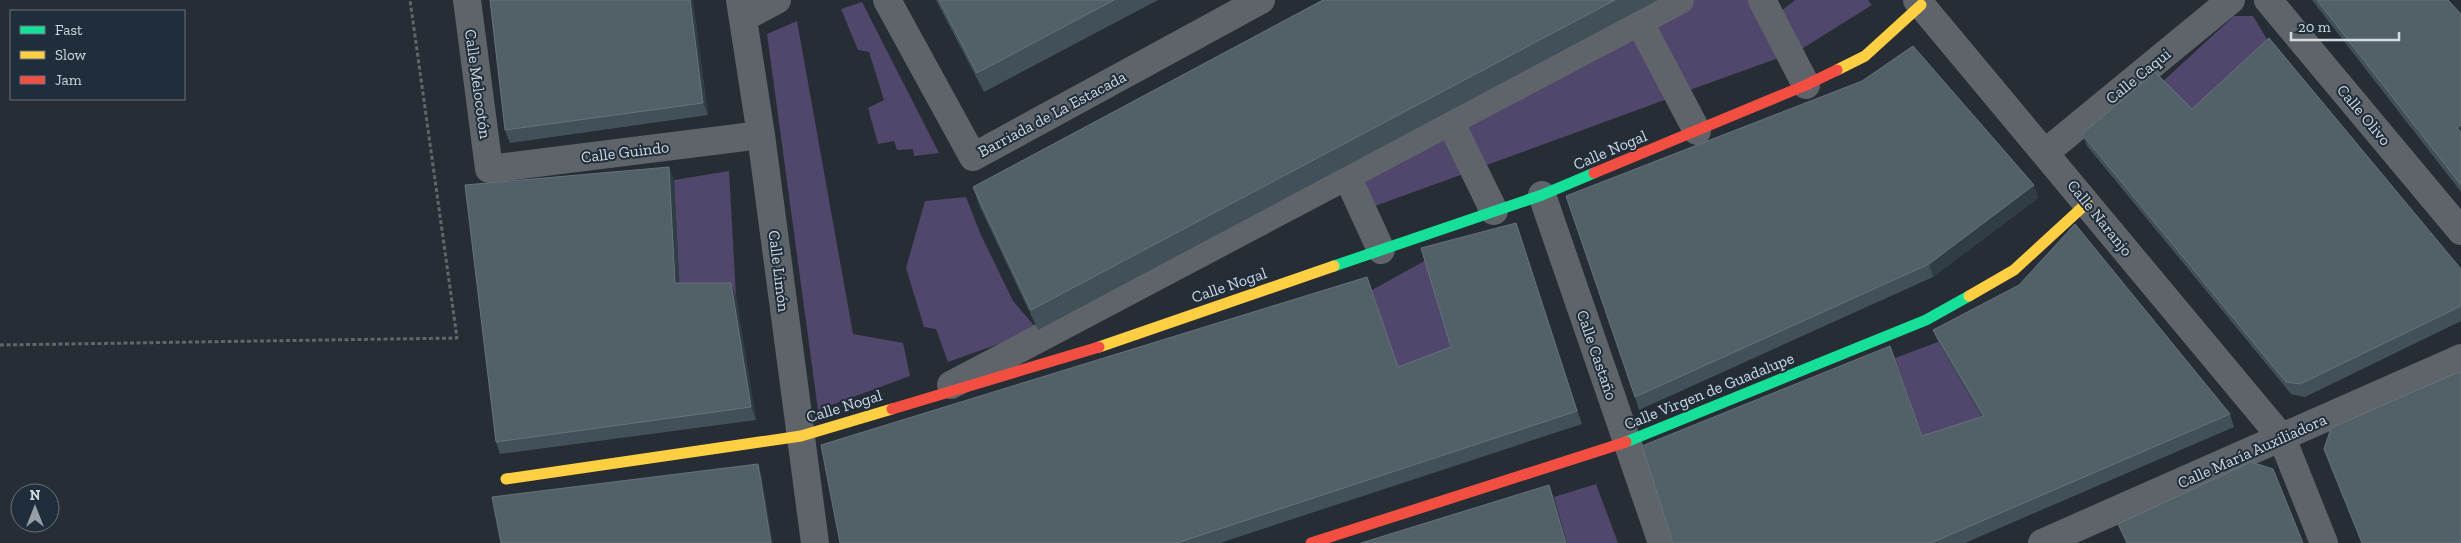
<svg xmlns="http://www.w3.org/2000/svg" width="2461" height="543" font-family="'Zilla Slab',serif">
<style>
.green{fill:#51466b}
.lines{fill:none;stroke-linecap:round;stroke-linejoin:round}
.path{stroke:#62666b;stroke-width:3;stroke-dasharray:4 2.5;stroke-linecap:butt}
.street{stroke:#5f646a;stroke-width:28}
.fast{stroke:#16e098;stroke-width:11}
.slow{stroke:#ffcf43;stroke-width:11}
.jam{stroke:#f24e42;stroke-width:11}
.wall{fill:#425159}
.shaded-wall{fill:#303d44}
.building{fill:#526068;stroke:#66737c}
.labels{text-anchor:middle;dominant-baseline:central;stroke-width:4;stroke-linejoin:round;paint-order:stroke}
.street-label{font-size:16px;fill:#d3dbe4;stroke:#202d3a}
</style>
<rect width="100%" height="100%" fill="#262d34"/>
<path class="green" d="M1685,0H1751L1784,56L1687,91L1651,17Z
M1795,0H1868L1872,5L1800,50L1781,11Z
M862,2L939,153L914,156L913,149L897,150L894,141L878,144L868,108L884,100L869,52L858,50L841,9Z
M2234,16H2253L2274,51L2196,122L2160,84Z
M797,21L853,334L903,343L910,376L818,410L767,34Z
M1633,27L1670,98L1484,166L1458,122Z
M1440,127L1466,173L1375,206L1353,176Z
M729,171L736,296H680L674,180Z
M966,197L980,233L1013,301L1038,330L948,362L936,329L924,327L906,268L925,201Z
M1426,260L1455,359L1402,380L1372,290Z
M1938,342L1989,429L1927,449L1895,358Z
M1596,484L1618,543H1567L1554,497Z"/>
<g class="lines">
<path class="path" d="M0,345L457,338L410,0"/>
<path class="street" d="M467,0L489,169L761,135
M740,0L761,135L815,543
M887,0L973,157L1261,0
M1762,0L1806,85
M1917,0L2282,438L2324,543
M2268,0L2461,231
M743,18L777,0
M1639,21L1697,131
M1450,121L1494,211
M2046,152L2231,0
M1347,176L1381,250
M1542,195L1662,543
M951,385L1680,0
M2042,543L2461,358"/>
<path class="fast" d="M1334,266L1542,195L1594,173
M1626,442L1926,320L1969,296"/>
<path class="slow" d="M1837,70L1865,56L1921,5
M1969,296L2014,270L2087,203
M1099,347L1334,266
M506,479L801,436L892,409"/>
<path class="jam" d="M1594,173L1806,85L1837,70
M892,409L1099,347
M1311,543L1626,442"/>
</g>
<path class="wall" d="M490,0H693L708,115L510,143L505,130Z
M936,0H1158L984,92Z
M1323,0H1658L1038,330L980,207L973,187Z
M2312,0H2448L2461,14V192Z
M2192,109L2461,269V321L2305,397L2291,394L2087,146L2082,134Z
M674,180L679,283H731L736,296L756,420L500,454L496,442Z
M2034,185L2038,198L1933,277L1639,410L1635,397Z
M1516,223L1582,424L1220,543H840L1398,367L1451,347Z
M1933,330L2230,414L2234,427L1965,543H1673L1922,436L1982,417L1938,342Z
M2324,449L2461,543H2362Z"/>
<path class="shaded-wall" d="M690,0H693L708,115L703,103Z
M2461,125V138L2457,128Z
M669,167L674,180L680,296L675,283Z
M2034,185L2038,198L1933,277L1929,264Z
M1516,223L1521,235L1582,424L1577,411Z
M731,283L736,296L756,420L751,407Z
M758,464L762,476L773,543H771Z
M1549,485L1554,497L1567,543H1566Z"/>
<path class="building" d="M490,0H690L703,103L505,130Z
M939,0H1114L977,73Z
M1323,0H1615L1031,310L973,187Z
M2317,0H2448L2461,14V125L2457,128L2461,132V185Z
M2269,38L2461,269V306L2300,384L2286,382L2082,134L2155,72L2192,109Z
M1913,46L2034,185L1929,264L1635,397L1566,196L1862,81Z
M669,167L675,283H731L751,407L496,442L465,185Z
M1516,223L1577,411L1177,543H840L821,445L1367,277L1398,367L1451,347L1421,248Z
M2075,224L2230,414L1931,543H1673L1642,446L1890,346L1922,436L1984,416L1933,330L2019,285Z
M2461,371V543H2362L2324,449L2331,428Z
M2251,462L2273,469L2303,543H2127L2118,524Z
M758,464L771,543H501L492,497Z
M1549,485L1566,543H1361Z"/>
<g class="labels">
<g class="street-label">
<text transform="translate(2138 76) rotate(-39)">Calle Caqui</text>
<text transform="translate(478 84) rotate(82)">Calle Melocotón</text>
<text transform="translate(1052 114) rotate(-28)">Barriada de La Estacada</text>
<text transform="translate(2364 115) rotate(50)">Calle Olivo</text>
<text transform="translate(1610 150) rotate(-23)">Calle Nogal</text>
<text transform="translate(625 152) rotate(-7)">Calle Guindo</text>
<text transform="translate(2100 218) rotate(51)">Calle Naranjo</text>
<text transform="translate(779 271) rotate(83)">Calle Limón</text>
<text transform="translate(1229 285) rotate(-19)">Calle Nogal</text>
<text transform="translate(1597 355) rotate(71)">Calle Castaño</text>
<text transform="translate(1709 391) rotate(-22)">Calle Virgen de Guadalupe</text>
<text transform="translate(844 406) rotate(-17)">Calle Nogal</text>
<text transform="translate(2252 451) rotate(-24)">Calle María Auxiliadora</text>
</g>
</g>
<rect x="10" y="10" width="175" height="90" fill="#202d3a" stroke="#68737e"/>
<rect x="20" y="26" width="25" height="8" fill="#16e098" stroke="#68737e"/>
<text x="55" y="35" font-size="15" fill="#d3dbe4">Fast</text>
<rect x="20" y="51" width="25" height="8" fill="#ffcf43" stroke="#68737e"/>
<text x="55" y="60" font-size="15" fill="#d3dbe4">Slow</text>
<rect x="20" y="76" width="25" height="8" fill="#f24e42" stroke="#68737e"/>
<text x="55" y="85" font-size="15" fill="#d3dbe4">Jam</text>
<g transform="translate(35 508)"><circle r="24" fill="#202d3a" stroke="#68737e"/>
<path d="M0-4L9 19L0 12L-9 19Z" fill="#969ea6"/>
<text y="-8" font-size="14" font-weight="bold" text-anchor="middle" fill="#d3dbe4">N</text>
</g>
<path d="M2291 32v8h108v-8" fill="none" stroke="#d3dbe4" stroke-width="2.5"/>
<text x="2298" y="32" font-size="15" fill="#d3dbe4" stroke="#202d3a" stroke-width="4" paint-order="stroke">20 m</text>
</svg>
